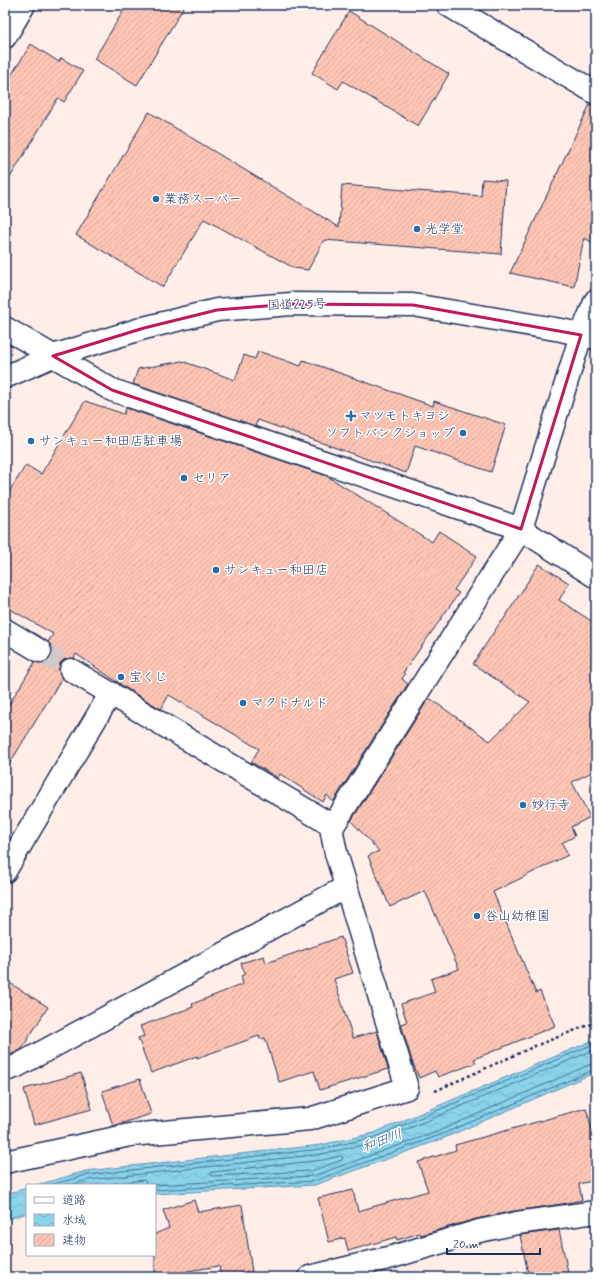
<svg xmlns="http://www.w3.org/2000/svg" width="601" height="1282" font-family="Mynerve,'Klee One',sans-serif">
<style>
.water{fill:url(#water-waves);stroke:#5e91b3}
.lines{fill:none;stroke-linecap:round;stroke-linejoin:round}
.shore{stroke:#477196;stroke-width:1}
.building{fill:url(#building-hatch);stroke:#1b2f5e}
.minor-tunnel{stroke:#d1c8cc;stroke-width:22;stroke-dasharray:22 11;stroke-linecap:butt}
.minor-casing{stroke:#1b2f5e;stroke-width:25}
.highway-casing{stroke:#1b2f5e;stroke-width:25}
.path{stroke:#1b2f5e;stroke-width:2.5;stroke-dasharray:3 3;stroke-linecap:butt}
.minor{stroke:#fff;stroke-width:22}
.highway{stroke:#fff;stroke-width:22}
.marked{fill:none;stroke:#c2185b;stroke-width:3;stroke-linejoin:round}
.poi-dot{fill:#1f6fb2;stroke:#fff;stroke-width:1.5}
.labels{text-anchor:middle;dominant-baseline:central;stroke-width:3;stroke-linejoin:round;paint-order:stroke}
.poi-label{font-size:13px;fill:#1b2f5e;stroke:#fff;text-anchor:start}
.street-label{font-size:13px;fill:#1b2f5e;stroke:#fff}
.water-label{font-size:14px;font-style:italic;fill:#3c6088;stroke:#fff}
</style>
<defs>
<pattern id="water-waves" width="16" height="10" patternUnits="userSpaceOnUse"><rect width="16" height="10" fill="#8ad3eb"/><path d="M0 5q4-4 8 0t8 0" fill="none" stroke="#76b5cc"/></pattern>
<pattern id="building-hatch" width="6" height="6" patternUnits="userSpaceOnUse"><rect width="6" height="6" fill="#fec5b4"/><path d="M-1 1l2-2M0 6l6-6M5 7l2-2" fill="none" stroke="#d9aa9d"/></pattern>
</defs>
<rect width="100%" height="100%" fill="#ffeee8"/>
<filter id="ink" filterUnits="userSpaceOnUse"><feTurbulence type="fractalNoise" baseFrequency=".025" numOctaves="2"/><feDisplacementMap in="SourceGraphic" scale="8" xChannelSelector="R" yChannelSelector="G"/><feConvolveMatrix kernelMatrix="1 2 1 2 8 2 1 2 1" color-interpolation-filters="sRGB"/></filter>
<g filter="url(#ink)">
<path class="water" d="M596,1039V1072L442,1139L315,1185L155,1194V1185H37L86,1171L321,1145L374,1133Z
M27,1188V1213L5,1220V1194Z"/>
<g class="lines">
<path class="shore" d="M341,1156L343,1157L342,1160L311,1171L212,1176L210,1174L212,1172L323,1160Z
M51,1185L87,1175L321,1149L375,1137L596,1043
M70,1185L88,1180L322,1154L377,1142L596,1049
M97,1185L144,1180L146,1182L144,1185
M155,1185L313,1176L439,1131L591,1064H596
M155,1190L314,1181L440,1135L596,1069"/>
</g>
<path class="building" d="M127,5H185L137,85L94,59Z
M349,11L449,74L418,126L343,81L338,89L312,73Z
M31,44L59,62L61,58L83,71L64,102L58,98L5,186V85Z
M590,104L596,105V244L584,238L574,287L510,273Z
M149,112L339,227L342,185L481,196L482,179L506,181L501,254L324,240L308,270L294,268L204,219L163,287L76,235Z
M258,351L301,366L303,360L433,406L434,401L506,425L491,472L415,446L406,473L258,420L255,426L133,384L138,369L182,361L235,380L244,355L255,359Z
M85,401L124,414L126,408L327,476L432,542L439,531L477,556L454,590L459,593L403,673L405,674L402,679L408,684L333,802L327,795L323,802L280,774L278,778L251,762L259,749L169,695L161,709L129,690L76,654L74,658L65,659L60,663L59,670L62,678L5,771V711L35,662L40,663L46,662L50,658L52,651L51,645L48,642L53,634L5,606V498L26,465L41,474Z
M539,564L569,583L559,600L596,624V770L572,782L590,817L571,827L575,836L562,843L568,855L493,892L536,993L540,991L555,1026L474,1059L476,1063L438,1077L435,1071L419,1078L412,1061L401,1024L407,1022L401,1004L435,992L431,979L459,969L425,891L390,907L368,856L379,851L351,821L429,698L490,741L530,702L473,664L501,621L502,622Z
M341,937L353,973L334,979L353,1038L377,1031L388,1069L320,1090L314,1071L279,1082L265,1038L260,1039L259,1036L197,1058V1056L151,1073L138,1038L144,1036L140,1026L193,1007L192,1004L243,984L241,976L245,974L241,963L264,956L266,963Z
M5,980L48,1007L21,1050L5,1057Z
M81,1073L92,1109L34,1125L24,1089Z
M140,1079L151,1114L113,1126L102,1091Z
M586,1108L596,1143V1180L579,1184L582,1200L562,1204L514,1211L476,1219L421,1235L420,1233L397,1240L396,1237L348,1251L345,1238L329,1242L318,1198L353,1190L358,1211L428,1191L418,1162L456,1150L455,1145Z
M194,1200L198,1212L242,1205L252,1272L221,1277L219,1266L188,1271L173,1277H155V1234L169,1228L163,1210Z
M559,1230L569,1277H535L534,1272L528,1274L520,1235Z"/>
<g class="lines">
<path class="minor-tunnel" d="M40,651L71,670"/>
<g class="minor-casing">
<path id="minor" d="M448,5L596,93
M5,37L24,5
M5,328L112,390L521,529L596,577
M5,630L40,651
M71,670L333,826
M5,871L111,693
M5,1070L15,1067L346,887
M5,1162L130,1135L310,1119L407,1088L336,853L332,833L333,826L521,529L581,335L596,300
M310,1277L392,1257L479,1231L517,1223L596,1212"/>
</g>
<g class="highway-casing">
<path id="highway" d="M5,377L53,356L144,328L217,310L291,304L413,305L561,330L596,338"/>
</g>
<path class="path" d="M435,1091L535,1046L596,1022"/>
<use href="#minor" class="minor"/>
<use href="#highway" class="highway"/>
</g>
</g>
<path class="marked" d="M291,304L413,305L581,335L521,529L112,390L53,356L144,328L217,310Z"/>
<g class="poi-dot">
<circle cx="156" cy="199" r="4"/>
<circle cx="417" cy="229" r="4"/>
<path d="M349 410h4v4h4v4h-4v4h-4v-4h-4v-4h4z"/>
<circle cx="463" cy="433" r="4"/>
<circle cx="31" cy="441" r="4"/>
<circle cx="184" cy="478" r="4"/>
<circle cx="216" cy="570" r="4"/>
<circle cx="121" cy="677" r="4"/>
<circle cx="243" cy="703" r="4"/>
<circle cx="523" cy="805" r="4"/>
<circle cx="477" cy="916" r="4"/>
</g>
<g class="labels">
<g class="poi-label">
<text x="164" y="199">業務スーパー</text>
<text x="425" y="229">光学堂</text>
<text x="359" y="416">マツモトキヨシ</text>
<text x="455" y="433" text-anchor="end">ソフトバンクショップ</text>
<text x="39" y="441">サンキュー和田店駐車場</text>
<text x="192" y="478">セリア</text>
<text x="224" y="570">サンキュー和田店</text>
<text x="129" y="677">宝くじ</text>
<text x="251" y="703">マクドナルド</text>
<text x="531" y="805">妙行寺</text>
<text x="485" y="916">谷山幼稚園</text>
</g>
<g class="street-label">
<text transform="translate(297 305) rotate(-2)">国道225号</text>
</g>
<g class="water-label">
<text transform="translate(382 1141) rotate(-20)">和田川</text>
</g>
</g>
<rect width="601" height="1282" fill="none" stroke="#fff" stroke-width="20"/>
<rect x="10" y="10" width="581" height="1262" fill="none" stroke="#1b2f5e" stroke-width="1.5" filter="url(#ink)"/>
<rect x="26" y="1184" width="130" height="72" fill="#ffffff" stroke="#a4acbf"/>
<rect x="34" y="1197" width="20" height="6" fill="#ffffff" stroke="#a4acbf"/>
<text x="62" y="1204" font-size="12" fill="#1b2f5e">道路</text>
<rect x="34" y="1214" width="20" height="12" fill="url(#water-waves)" stroke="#a4acbf"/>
<text x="62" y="1224" font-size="12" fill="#1b2f5e">水域</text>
<rect x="34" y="1234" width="20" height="12" fill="url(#building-hatch)" stroke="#a4acbf"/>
<text x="62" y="1244" font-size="12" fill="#1b2f5e">建物</text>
<path d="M447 1248v6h93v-6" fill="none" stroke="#1b2f5e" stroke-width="2"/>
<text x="453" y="1248" font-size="12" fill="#1b2f5e" stroke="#ffffff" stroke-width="3" paint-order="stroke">20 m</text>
</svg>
